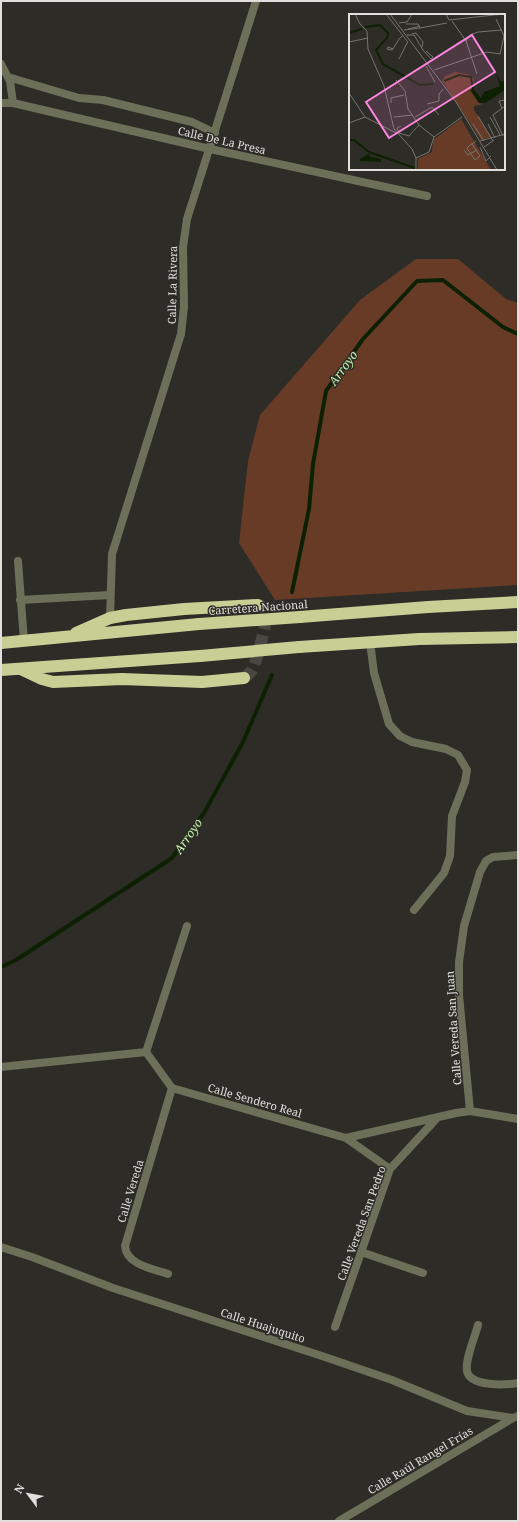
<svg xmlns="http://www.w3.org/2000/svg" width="519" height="1522" font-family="'Noto Serif',serif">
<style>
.green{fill:#683b27}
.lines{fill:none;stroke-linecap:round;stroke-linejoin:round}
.stream{stroke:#0d2102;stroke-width:4}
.highway-tunnel{stroke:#484742;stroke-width:12;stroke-dasharray:12 6;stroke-linecap:butt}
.lane{stroke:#6d7059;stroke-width:8}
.street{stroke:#6d7059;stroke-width:8}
.highway{stroke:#c8cf94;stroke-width:12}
.highway-bridge{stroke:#c8cf94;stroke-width:12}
.labels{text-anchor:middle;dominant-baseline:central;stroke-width:3;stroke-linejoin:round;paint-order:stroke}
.street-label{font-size:11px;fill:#e0dfdc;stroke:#2d2c27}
.water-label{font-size:12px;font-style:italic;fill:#c4f5ad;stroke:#2d2c27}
.inset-river{fill:none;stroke:#0d2102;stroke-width:2}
.inset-road{fill:none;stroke:#75746f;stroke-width:1}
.view{fill:#fe85e0;fill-opacity:0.15;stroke:#fe85e0;stroke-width:2}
.inset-edge{fill:none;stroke:#e0dfdc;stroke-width:2}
</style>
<rect width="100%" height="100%" fill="#2d2c27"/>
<path class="green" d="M416,259H458L506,299L518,303V585L275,600L239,543L248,461L260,415L360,300Z"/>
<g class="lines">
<path class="stream" d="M292,592L309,509L313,464L326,391L363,339L417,281L443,280L503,327L518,334
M1,967L16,960L172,858L204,813L243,742L272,675"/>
<path class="highway-tunnel" d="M244,678C248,675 252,672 254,666C257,659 269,616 266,610C264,607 262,606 258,605"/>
<path class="lane" d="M18,561L24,641
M20,600L110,595
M370,642L374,673L389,724L400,736L412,742L446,749L458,755L467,770L465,782L452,816L450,856L444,873L414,910"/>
<path class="street" d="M1,64L10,81L13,103
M8,77L79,98L103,100L192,122L215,133
M1,103H13L210,149L427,196
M110,618L112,554L181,334L184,307L183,247L187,219L256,1
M146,1052L187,926
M1,1067L146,1052L172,1088L346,1138L456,1113L470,1111L518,1119
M470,1111L459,995V962L464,926L480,872L486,861L493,857L518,855
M346,1138L390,1169
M1,1247L32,1257L113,1288L325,1357L392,1380L467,1411L513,1418L518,1416
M361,1252L423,1273
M168,1274C154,1269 126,1265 125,1246L172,1088
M478,1325C475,1337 465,1359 467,1371C470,1387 506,1385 518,1383
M335,1327L390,1169L437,1118
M339,1521L513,1418"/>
<path class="highway" d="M300,617L428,607L518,602
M76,633L110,618L126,615L184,609L258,605
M1,643L199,624
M299,647L419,639L518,637
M21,669L42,679L53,682L122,679L202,682L244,678
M1,670L200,656"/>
<path class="highway-bridge" d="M199,624L300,617
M200,656L299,647"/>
</g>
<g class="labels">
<g class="street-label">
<text transform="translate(222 140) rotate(13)">Calle De La Presa</text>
<text transform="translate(172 285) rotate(-89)">Calle La Rivera</text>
<text transform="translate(258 607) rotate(-4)">Carretera Nacional</text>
<text transform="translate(453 1028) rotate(-94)">Calle Vereda San Juan</text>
<text transform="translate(255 1100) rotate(16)">Calle Sendero Real</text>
<text transform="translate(130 1191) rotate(-73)">Calle Vereda</text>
<text transform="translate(361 1223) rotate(-70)">Calle Vereda San Pedro</text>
<text transform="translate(263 1325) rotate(18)">Calle Huajuquito</text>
<text transform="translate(420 1460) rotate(-31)">Calle Raúl Rangel Frías</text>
</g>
<g class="water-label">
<text transform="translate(343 368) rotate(-54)">Arroyo</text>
<text transform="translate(188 836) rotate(-55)">Arroyo</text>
</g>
</g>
<g transform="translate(349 14)">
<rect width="156" height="156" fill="#2d2c27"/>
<path d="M106,58L118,60L125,65L123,76L130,89L134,90L125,92V96L142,123L132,126L93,67L96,62ZM112,105L142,156H69V145L83,138L84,126Z" fill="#683b27"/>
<path d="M147,58L151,67H156V76L136,89H130L121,76H125L132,84L135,78L151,72ZM19,140L22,143L32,145V148L11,147V145Z" fill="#0d2102"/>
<path class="inset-river" d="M16,13L31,11L39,19L38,24L27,36L34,50L71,71L84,70M0,19L13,15M95,67L110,61L122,63L124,77M0,126H5L20,138L66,154"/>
<path class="inset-road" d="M6,0L11,10L18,17L19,35L35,72L45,115L63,135L67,144V156M37,0L58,27M41,0L107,88L148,156M97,0L100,6L154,0M103,7L117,27L128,60M50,9L58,8L63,0M71,14L98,9M59,15L71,12M55,16L71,14L69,10H57M63,20L67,19L74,28L73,33M58,21H65L74,36M117,27L121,21L129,18L153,16M0,28L19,24M44,35L39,33L38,35L42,36L44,35L50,25L53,22M74,36L82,45M77,37L84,43L82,45M50,45L59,27M77,52L86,68M85,56L138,38L151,40L155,22L147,5M47,66L56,77L59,95L70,111L85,123M0,79L16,103L47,119M42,89V84L55,81M78,90L90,87V80L94,75M153,94L150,87L156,86M129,102L144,127M45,103L64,101M66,103L83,93L90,101M141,103L151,121M0,109L16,103M124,110L135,127M139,110L146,124M52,112L48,114L50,119L60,122L70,111M154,122L144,101L156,92M131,127L156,120M123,130L131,142L126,146L118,134L122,130H123L127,127M131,133L137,147L142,142M135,133L145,126M115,136L119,141L128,136M67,144L80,138L85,123L113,103"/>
<path class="view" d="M123,21L146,58L40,124L17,88Z"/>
<rect width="156" height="156" class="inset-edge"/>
</g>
<rect width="519" height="1522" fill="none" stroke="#e0dfdc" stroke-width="4"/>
<g transform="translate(28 1494) rotate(302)" stroke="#2d2c27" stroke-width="3" paint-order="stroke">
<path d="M0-3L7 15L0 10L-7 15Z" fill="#e0dfdc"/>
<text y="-6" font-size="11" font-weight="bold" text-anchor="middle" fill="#e0dfdc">N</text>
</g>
</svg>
